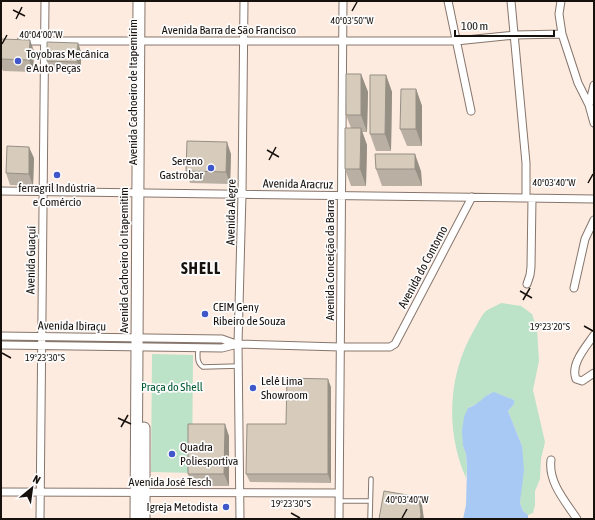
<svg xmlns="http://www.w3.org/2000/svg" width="595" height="520" font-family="'Asap Condensed',sans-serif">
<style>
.green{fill:#bce2c8}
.water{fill:#a9c9f5}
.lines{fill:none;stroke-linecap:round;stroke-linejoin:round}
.lane-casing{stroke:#86766c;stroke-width:5.5}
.street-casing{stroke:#86766c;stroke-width:9}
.secondary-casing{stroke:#86766c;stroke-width:13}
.lane{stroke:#fff;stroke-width:3.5}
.street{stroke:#fff;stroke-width:7}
.secondary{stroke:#fff;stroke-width:11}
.wall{fill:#b9afa2}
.shaded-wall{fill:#968f84}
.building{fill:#d7ccbc;stroke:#968f84}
.ticks{fill:none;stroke:#17110d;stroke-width:1.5}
.poi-dot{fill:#4057ca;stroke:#fcfcfc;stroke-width:1.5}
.labels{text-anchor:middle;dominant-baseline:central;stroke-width:3.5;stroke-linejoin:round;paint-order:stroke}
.street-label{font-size:12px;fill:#17110d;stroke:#fcfcfc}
.poi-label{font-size:12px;fill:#17110d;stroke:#fcfcfc;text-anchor:start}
.park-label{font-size:12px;fill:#005a32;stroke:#fcfcfc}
.district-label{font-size:16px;font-weight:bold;letter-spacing:1px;fill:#17110d;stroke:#fcfcfc}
.ticks-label{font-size:10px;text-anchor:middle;fill:#17110d;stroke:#fcfcfc;stroke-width:3.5;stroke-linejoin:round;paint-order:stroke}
</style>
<rect width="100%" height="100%" fill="#feebe0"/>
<path class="green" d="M501,303L521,306L532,314L537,329L539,361L533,390L545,442L541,459L540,479L535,491V505L533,513L528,515L523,511L520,503L522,481V446L508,411L514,404V400L501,395L489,394L480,402L468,408L463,446L466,454L467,468L466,478C445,431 448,374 474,330C477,325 481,316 485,312C489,308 497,306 501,303Z
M152,354L193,355L192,473L151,472Z"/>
<path class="water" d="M494,392L514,400V404L508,411L522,446L524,470L520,503L523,511L528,515V519H463L466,505L467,468L466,454L463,446L462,431L464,417L468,408C480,404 484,395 494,392Z"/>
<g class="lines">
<g class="lane-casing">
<path id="lane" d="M198,348C198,355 196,363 203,367L239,366
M339,501H370
M370,519L371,479"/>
</g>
<g class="street-casing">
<path id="street" d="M448,1L471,111
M511,1L526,163V198
M561,1L559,14L562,34L578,83L589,105L594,123
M21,41H456L515,35L562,34
M589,105L594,85
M1,191L594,199
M527,284L530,275L531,267L532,198
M574,288L585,239L594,220
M594,335C586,347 570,364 576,379L582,381L594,373
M1,336L222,339L236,344
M1,345L222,348L238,344L340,347H390L395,344L472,197
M551,460C548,482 565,501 577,519
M1,492L339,493
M40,519L45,1
M240,519L238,344L242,194L244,1
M339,519L343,1"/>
</g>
<g class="secondary-casing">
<path id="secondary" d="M136,519L139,1
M144,519V428"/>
</g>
<use href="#lane" class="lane"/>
<use href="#street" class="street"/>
<use href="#secondary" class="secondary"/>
</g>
<path class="wall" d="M1,39L34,51L33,72L3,71L1,66Z
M78,43L81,52V70H50L47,61Z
M361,74L368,92L367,132H362L367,145L366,186H351L345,169L351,128L346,115Z
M386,75L392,92L391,151H376L370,134Z
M416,89L422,106V146H407L400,129Z
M231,154L230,184L190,183L186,171Z
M375,154L421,171L422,186H382L376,169Z
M34,158L33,186L10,185L6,173Z
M331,387V483L250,482L246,474L286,424Z
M229,436V486H192L188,474Z"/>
<path class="shaded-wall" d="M30,40L34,51L33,72L29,60Z
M78,43L81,52V70L77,62Z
M361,74L368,92L367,132L361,115Z
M386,75L392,92L391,151L385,134Z
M416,89L422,106V146L416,129Z
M361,128L367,145L366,186L360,169Z
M227,142L231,154L230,184L226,172Z
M29,147L34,158L33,186L29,174Z
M415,154L421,171L422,186L415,169Z
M328,379L331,387V483L328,474Z
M225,424L229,436V486L224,474Z
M419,497L422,505L424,519H420Z"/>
<path class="building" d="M1,39L30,40L29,60L1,59Z
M47,42L78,43L77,62L47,61Z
M346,74H361V115H346Z
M370,75H386L385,134H370Z
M401,89H416V129H400Z
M345,128H361L360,169H345Z
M187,141L227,142L226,172L186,171Z
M7,146L29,147V174L6,173Z
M375,154H415V169H376Z
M287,378L328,379V474H246L247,424H286Z
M188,424H225L224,474H188Z
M384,491L419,497L421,515L420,519H379Z"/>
<path class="ticks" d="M13,10L25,16M352,11L357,2M16,19L22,7M2,44L7,35M267,150L279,157M269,160L276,147M588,183L593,174M520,291L532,298M523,300L530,288M584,326L593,331M2,353L11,358M118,418L131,424M121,427L128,415M291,513L300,518M402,518L407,509"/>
<g class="poi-dot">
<circle cx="18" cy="61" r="4"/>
<circle cx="211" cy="168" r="4"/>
<circle cx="57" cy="175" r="4"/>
<circle cx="205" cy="314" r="4"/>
<circle cx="253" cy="388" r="4"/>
<circle cx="172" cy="454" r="4"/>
<circle cx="226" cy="507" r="4"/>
</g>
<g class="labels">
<g class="street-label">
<text x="229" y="30">Avenida Barra de São Francisco</text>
<text transform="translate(133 92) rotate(-90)">Avenida Cachoeiro de Itapemirim</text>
<text transform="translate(298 184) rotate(1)">Avenida Aracruz</text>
<text transform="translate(231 212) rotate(-89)">Avenida Alegre</text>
<text transform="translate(31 260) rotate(-89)">Avenida Guaçuí</text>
<text transform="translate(124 260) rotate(-90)">Avenida Cachoeiro do Itapemitim</text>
<text transform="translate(330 260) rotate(-90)">Avenida Conceição da Barra</text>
<text transform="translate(423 267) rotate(-62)">Avenida do Contorno</text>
<text transform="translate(72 326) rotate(1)">Avenida Ibiraçu</text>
<text x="170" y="482">Avenida José Tesch</text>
</g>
<g class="poi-label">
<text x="26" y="54">Toyobras Mecânica<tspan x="26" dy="14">e Auto Peças</tspan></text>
<text x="203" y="161" text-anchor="end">Sereno<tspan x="203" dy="14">Gastrobar</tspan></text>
<text x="57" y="188" text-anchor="middle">ferragril Indústria<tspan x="57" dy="14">e Comércio</tspan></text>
<text x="213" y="307">CEIM Geny<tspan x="213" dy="14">Ribeiro de Souza</tspan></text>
<text x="261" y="381">Lelê Lima<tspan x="261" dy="14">Showroom</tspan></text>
<text x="180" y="447">Quadra<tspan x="180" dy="14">Poliesportiva</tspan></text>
<text x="218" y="507" text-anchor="end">Igreja Metodista</text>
</g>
<g class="park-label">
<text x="172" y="387">Praça do Shell</text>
</g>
<g class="district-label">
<text x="201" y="268">SHELL</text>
</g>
</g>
<g class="ticks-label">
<text x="352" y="24">40°03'50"W</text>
<text x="41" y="38">40°04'00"W</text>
<text x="554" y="186">40°03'40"W</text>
<text x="550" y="330">19°23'20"S</text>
<text x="45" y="361">19°23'30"S</text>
<text x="407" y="503">40°03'40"W</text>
<text x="291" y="507">19°23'30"S</text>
</g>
<rect width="595" height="520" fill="none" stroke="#17110d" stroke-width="4"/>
<g transform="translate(32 488) rotate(29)" stroke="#fcfcfc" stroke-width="3" paint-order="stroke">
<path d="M0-3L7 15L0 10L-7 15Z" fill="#17110d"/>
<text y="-6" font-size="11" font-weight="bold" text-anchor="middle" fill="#17110d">N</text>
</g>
<path d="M455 30v6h99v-6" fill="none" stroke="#17110d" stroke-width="2"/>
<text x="461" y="30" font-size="12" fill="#17110d" stroke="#fcfcfc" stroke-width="3" paint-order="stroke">100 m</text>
</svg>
